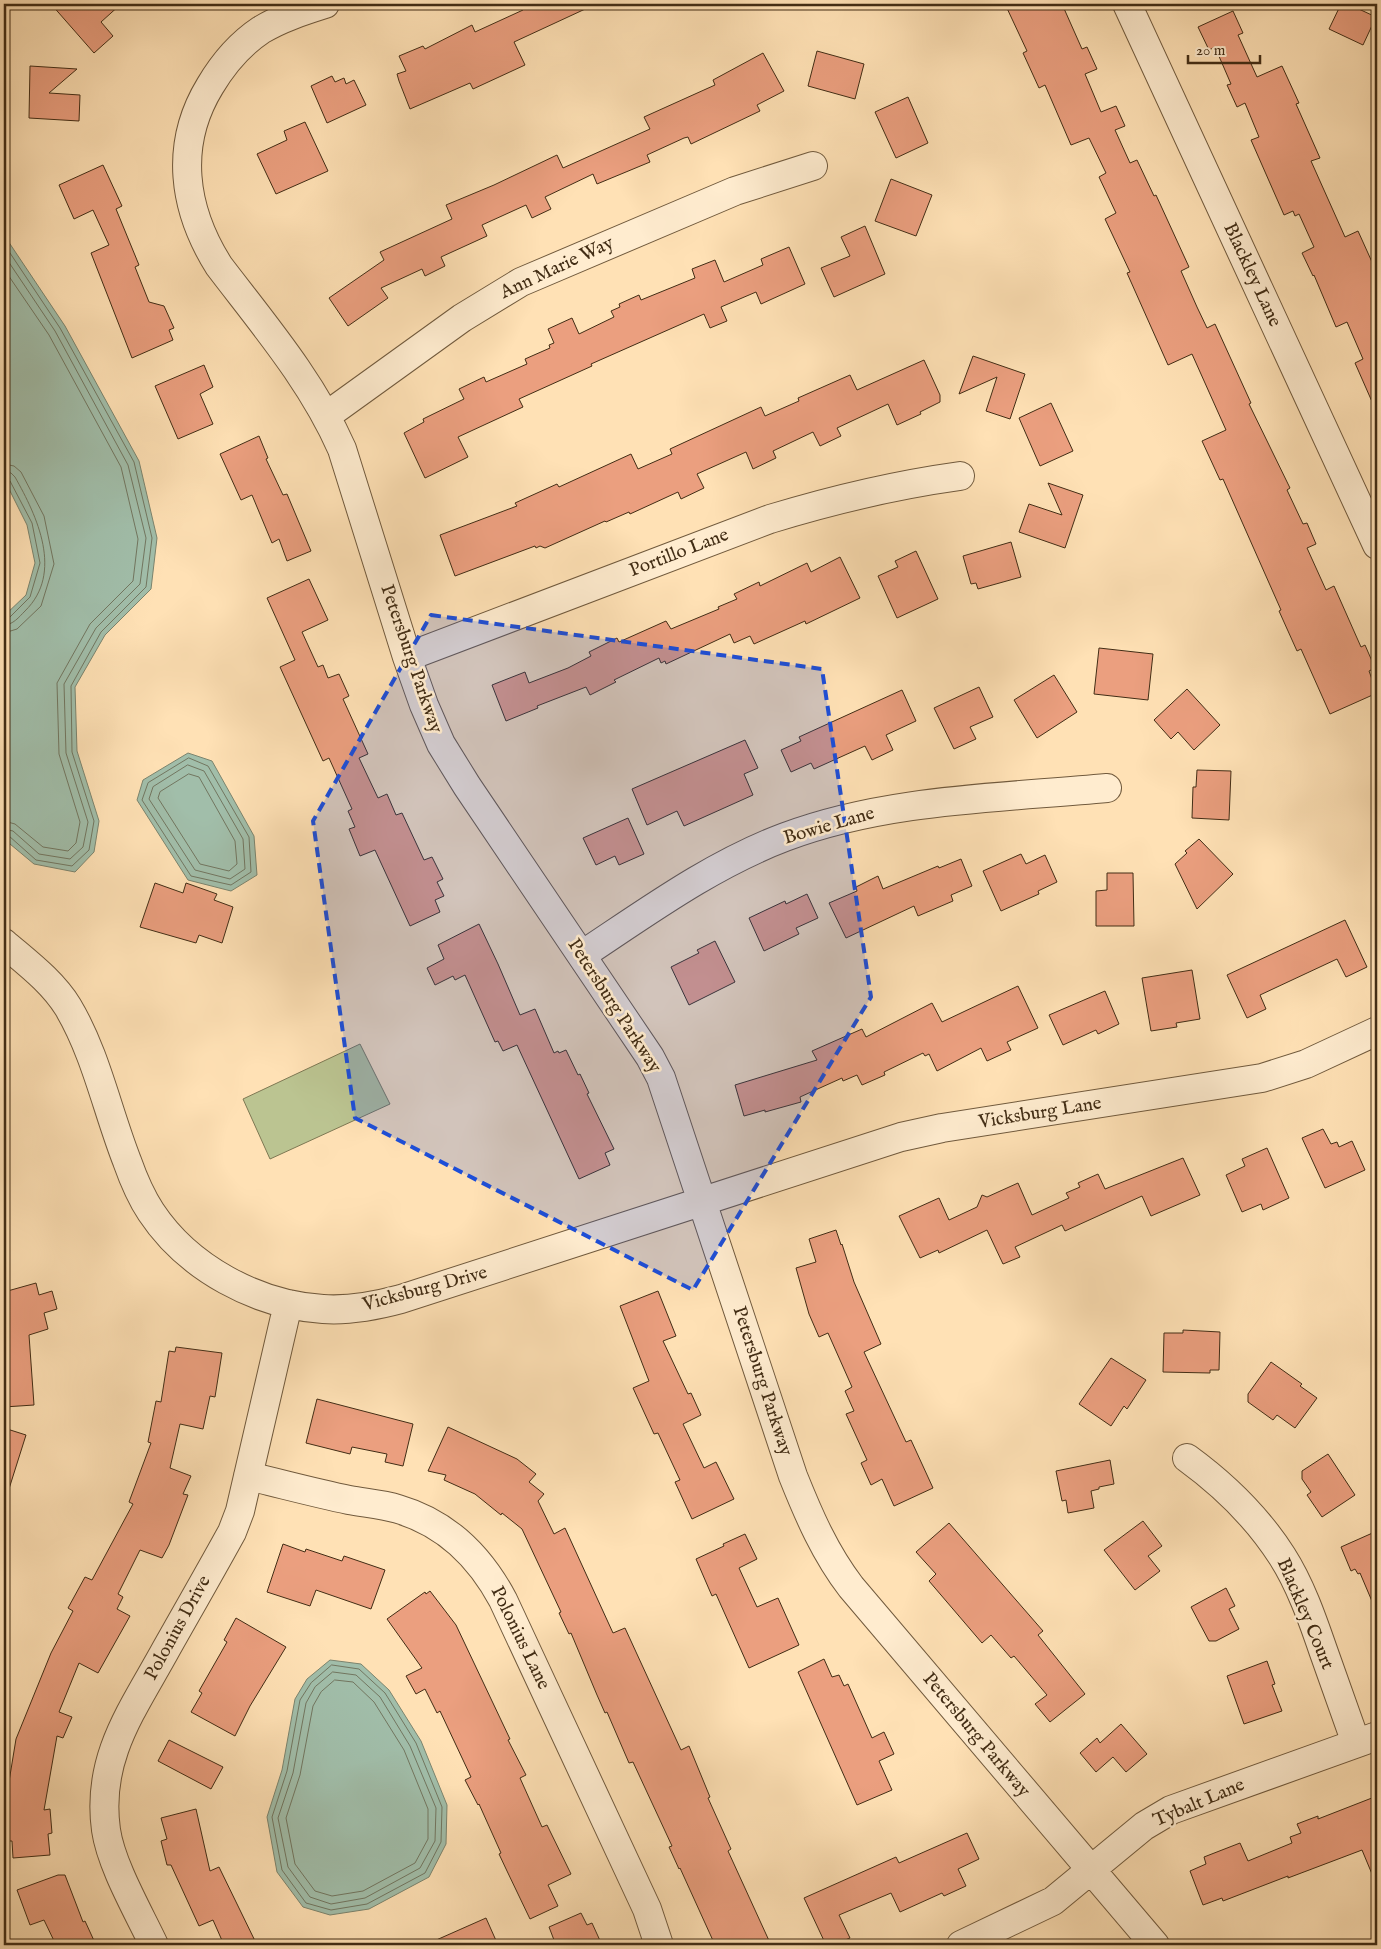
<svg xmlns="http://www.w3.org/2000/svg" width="1381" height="1949" font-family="'IM FELL English',serif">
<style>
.green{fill:#bbc491;stroke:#7e7853}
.water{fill:#a1beaa;stroke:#7b846e}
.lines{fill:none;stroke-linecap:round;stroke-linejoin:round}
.shore{stroke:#727660;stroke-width:1}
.building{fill:#eb9f7f;stroke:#422d15}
.minor-casing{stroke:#715a3d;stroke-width:30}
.minor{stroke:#ffeccf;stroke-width:28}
.marked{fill:#1d4ed8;fill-opacity:0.2;stroke:#1d4ed8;stroke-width:4;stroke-dasharray:10 6;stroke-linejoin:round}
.labels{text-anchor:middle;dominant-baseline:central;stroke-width:5;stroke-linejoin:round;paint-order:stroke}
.street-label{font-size:19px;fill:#422d15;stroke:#ffeccf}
</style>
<rect width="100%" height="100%" fill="#ffe1b5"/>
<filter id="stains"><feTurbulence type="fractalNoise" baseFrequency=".004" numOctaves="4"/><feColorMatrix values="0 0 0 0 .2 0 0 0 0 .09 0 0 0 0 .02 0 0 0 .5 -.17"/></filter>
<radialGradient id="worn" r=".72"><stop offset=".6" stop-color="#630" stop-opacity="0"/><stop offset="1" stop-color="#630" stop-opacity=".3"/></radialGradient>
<path class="green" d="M360,1044L390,1104L270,1159L243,1099Z"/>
<path class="water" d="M4,235L65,326L139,461L157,538L151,589L105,635L75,687L77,751L99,821L94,852L75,872L34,864L4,839V616L26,595L35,563L27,525L4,479Z
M188,753L212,761L254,836L257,875L231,891L188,880L137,800L143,780Z
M330,1660L361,1664L389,1690L421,1741L447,1805L446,1844L429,1877L369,1909L330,1915L303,1907L277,1872L267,1817L282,1770L295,1699L307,1679Z"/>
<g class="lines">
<path class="shore" d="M4,244L60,328L134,462L152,538L146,587L101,632L71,686L72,752L94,821L89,850L72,866L36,860L9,836L4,835
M4,255L55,331L128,465L146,538L140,584L96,628L64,684L66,753L88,822L83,847L70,859L39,854L13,831L4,829
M4,269L49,335L121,467L138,539L133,581L90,624L57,683L59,754L80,822L76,843L68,851L43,847L15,824L4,821
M4,464L14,466L21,472L44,516L54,564L41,606L17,629L4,633
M4,471L11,473L15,477C37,516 64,573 25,611C19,617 13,625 4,625
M4,478L10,481L32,523L40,563L30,597L9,618L4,619
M189,758L208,766L249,837L251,872L231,885L191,876L142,800L148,783Z
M188,765L204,771L243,839L245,869L230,879L195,870L149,799L153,787Z
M189,774L199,777L235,841L237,864L229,871L200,864L158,798L160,792Z
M332,1665L359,1669L385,1693L416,1743L442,1807L441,1842L425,1873L367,1904L331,1910L306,1903L282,1870L272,1817L287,1771L300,1700L311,1683Z
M333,1672L356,1675L380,1697L410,1746L436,1808L435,1841L420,1868L365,1898L331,1904L310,1897L288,1867L278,1818L293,1773L306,1703L315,1687Z
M335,1680L353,1682L374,1702L404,1750L428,1809V1839L415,1863L363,1891L332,1896L315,1891L295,1864L286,1818L300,1775L313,1706L321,1692Z"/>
</g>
<path class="building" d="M51,4H121L101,22L113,36L94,53Z
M520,4H596L514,42L525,65L473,89L470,83L410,109L399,81L397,74L406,71L399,56L423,46L425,49L472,25L475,32L523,10Z
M1005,4H1062L1082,49L1087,47L1097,69L1085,74L1101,112L1116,106L1125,126L1115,130L1130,163L1137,160L1154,196L1156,195L1189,267L1181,271L1197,307L1207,328L1215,324L1251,403L1249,404L1290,488L1287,490L1303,524L1307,523L1316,544L1307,548L1326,590L1334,586L1361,647L1365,645L1375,668L1369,671L1377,693L1330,714L1301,649L1297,651L1279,611L1281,610L1223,479L1220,480L1202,441L1226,430L1192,354L1168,365L1127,273L1130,272L1105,219L1116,213L1099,177L1106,173L1089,138L1071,145L1045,85L1039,88L1023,53L1027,51Z
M1341,4H1348L1376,17L1363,45L1329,29Z
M1233,11L1243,33L1238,35L1257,77L1282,66L1299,103L1296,104L1320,158L1311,161L1345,237L1358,231L1377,273V413L1355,363L1363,359L1347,322L1336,327L1314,275L1313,276L1302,253L1314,247L1299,214L1295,216L1293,211L1284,215L1251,140L1259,137L1245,103L1237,107L1227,85L1231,84L1215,47L1209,50L1198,27Z
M817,51L864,64L855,99L808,86Z
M763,53L784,91L757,105L760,111L691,144L688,137L684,138L647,155L650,162L597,184L593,174L545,197L551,209L532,218L526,205L482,225L487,236L441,257L445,266L425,276L422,269L381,288L388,298L348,326L329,298L384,260L380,252L452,219L446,205L494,185L557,155L563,168L650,129L644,117L715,85L713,80Z
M30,66L77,69L49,93L80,95L79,121L29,118Z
M332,76L335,82L344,78L346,84L354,80L366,105L327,123L311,86Z
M908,97L928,143L896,158L875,112Z
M305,122L328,171L276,194L257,154L287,140L284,131Z
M103,165L122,206L116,209L139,265L135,267L149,302L164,306L174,328L169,330L173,340L132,358L91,253L109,245L93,210L74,219L59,185Z
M891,179L932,195L916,236L875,221Z
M865,226L885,274L834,297L821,268L850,256L841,237Z
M789,247L805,284L761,304L756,292L721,307L727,321L710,328L704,314L591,364L592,366L519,399L523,407L458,437L468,457L425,478L404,433L424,422L423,419L464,399L459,389L484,377L486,382L527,364L525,359L550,348L549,345L554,343L548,329L572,318L579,334L614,317L611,311L620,307L619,304L639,295L641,300L695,278L692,269L715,260L724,282L763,265L761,259Z
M973,356L1025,374L1010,419L986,411L997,377L959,394Z
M924,360L940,395V402L920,412L921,414L897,425L888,404L837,428L841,436L820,446L813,432L773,451L776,458L753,469L746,452L697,474L704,488L681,499L678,492L630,514L629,512L606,522L605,521L545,548L540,546L536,548L535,546L455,576L440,535L517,506L515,503L557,484L559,487L631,454L638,469L672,454L670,449L761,407L765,416L799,401L798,398L850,375L857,390Z
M204,365L213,387L200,394L213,424L178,439L155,386Z
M1051,403L1073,451L1040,466L1019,418Z
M259,436L268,458L266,459L283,495L287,494L311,551L287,561L279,539L272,543L252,495L241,500L220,454Z
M1048,483L1083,495L1065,548L1019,532L1029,504L1062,515Z
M1011,542L1021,577L978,589L976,583L971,584L963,556Z
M916,551L938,599L897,618L878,576L898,567L895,561Z
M840,557L860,598L806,624L805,621L754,644L750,636L734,643L730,634L666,664L665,661L661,663L659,658L614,680L616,682L590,695L586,687L537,706L538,708L506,721L492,685L525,672L529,683L568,668L591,656L589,652L617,638L619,642L666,621L671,629L719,609L718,607L737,599L734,594L759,582L760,586L807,563L811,572Z
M309,579L328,620L302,632L318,667L323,665L328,678L339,674L349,696L343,699L368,754L359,758L378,798L387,794L396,815L402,813L424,860L432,857L443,879L437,882L444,896L435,900L440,912L410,926L375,850L360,856L349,829L355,827L348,811L352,809L329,758L323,761L280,667L295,660L267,598Z
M1099,648L1153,654L1148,700L1094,694Z
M1054,675L1077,712L1037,738L1014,700Z
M979,687L993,717L970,727L976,739L954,749L934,708Z
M1187,689L1220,725L1194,750L1178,732L1171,739L1154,720Z
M902,690L916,721L886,735L893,750L872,760L865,746L814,769L811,763L791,772L781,750L801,741L799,737Z
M745,740L758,768L744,774L753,795L684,826L677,811L647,825L632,789Z
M1197,770L1231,771L1229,820L1192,818L1193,787H1196Z
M628,818L644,854L619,865L615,856L596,865L583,838Z
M1199,839L1233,874L1197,909L1175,864L1187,853L1185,851Z
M1021,854L1026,864L1045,855L1057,882L1038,891L1039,894L1001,911L983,871Z
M961,859L972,886L951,895L953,901L918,916L914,906L846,938L829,903L857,891L856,887L878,876L883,889L938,866L939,868Z
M1107,873H1133L1134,926H1096V891L1107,890Z
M155,883L183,893L186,883L217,894L214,900L233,907L222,943L199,935L196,943L140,927Z
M807,894L818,918L796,928L799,934L764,951L749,918L785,901L786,904Z
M1345,920L1367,967L1346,977L1337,959L1260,995L1266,1009L1247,1018L1227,975Z
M479,924L498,964L520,1015L535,1009L554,1053L558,1051L559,1053L566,1050L578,1075L580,1074L589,1093L587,1094L614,1149L605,1153L610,1165L579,1179L517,1045L503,1051L498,1041L495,1042L465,975L455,980L453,976L435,985L427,968L444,959L438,945Z
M715,941L735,982L689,1005L671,967L699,953L697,950Z
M1192,970L1200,1019L1176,1023L1177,1027L1151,1031L1142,978Z
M1018,986L1038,1028L1007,1042L1011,1050L987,1061L981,1048L937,1071L929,1054L925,1056L923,1053L884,1072L885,1075L862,1085L857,1075L843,1081L842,1078L800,1097L801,1102L765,1112V1110L744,1116L735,1085L817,1060L812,1051L862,1029L866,1037L932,1003L942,1022Z
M1105,991L1119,1024L1098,1034L1096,1030L1063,1045L1049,1015Z
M1323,1129L1331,1144L1337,1142L1339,1147L1352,1141L1365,1170L1325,1188L1302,1138Z
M1267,1148L1289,1198L1263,1210L1261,1204L1242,1212L1226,1175L1245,1166L1242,1159Z
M1183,1158L1200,1195L1151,1216L1142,1196L1065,1231L1062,1225L1015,1247L1020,1257L1003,1264L987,1230L939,1253L938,1250L920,1258L899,1216L939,1198L949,1220L977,1207L982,1195L987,1197L1018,1183L1032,1215L1069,1198L1066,1193L1080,1187L1078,1183L1098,1174L1105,1189Z
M836,1230L841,1245L842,1244L854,1282L881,1344L864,1352L906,1442L911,1440L933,1488L894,1506L882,1479L871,1485L861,1463L867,1460L846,1414L854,1411L845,1391L852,1387L828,1333L819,1337L809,1314L796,1268L816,1262L809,1239Z
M36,1283L39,1295L52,1291L57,1309L44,1313L48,1329L29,1335L34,1405L4,1407V1292Z
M658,1291L676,1336L663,1341L688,1394L691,1393L701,1415L683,1424L704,1468L716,1462L734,1499L692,1519L675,1482L680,1480L658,1433L654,1434L633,1388L649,1381L620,1306Z
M1183,1330L1220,1332L1219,1370H1210V1373L1163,1372L1164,1333H1183Z
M176,1347L222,1353L215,1397L210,1396L203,1429L180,1424L170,1468L191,1476L183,1494L188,1495L169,1545L162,1558L140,1550L118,1594L123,1597L117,1609L130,1616L98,1673L79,1663L59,1712L72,1717L63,1738L57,1736L44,1810L50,1809L52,1833L48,1834L50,1855L13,1858L12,1841H4V1812L16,1739L51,1653L73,1611L68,1608L85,1577L92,1580L133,1504L129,1502L151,1443L148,1442L156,1401L161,1402L169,1351L175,1352Z
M1111,1358L1146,1380L1127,1409L1124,1406L1111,1426L1079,1404Z
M1271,1362L1302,1384L1300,1386L1317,1398L1295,1428L1277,1415L1273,1420L1248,1402V1394Z
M317,1399L413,1424L403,1466L385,1462L387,1454L352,1447L350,1454L306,1443Z
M448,1427L517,1459L536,1474L529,1482L544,1494L538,1501L554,1534L565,1528L613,1633L625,1628L681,1750L689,1746L710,1797L708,1798L731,1849L728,1851L771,1945H715L680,1868L679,1869L669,1847L672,1846L633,1762L629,1763L607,1712L605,1713L597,1695L571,1633L569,1634L559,1613L561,1612L522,1529L502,1513L501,1515L475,1494L444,1480L446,1475L428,1471Z
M4,1428L26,1435L8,1492L4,1491Z
M1328,1454L1355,1495L1322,1517L1307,1495L1311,1492L1302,1479V1471Z
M1110,1460L1114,1484L1099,1487V1489L1091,1491L1094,1508L1068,1513L1066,1500L1062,1501L1056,1471Z
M1143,1521L1162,1546L1148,1556L1160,1571L1135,1590L1104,1550Z
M949,1523L1043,1631L1038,1635L1085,1694L1050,1722L1035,1704L1047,1695L1014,1656L1011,1658L991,1635L982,1643L929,1581L936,1574L916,1552Z
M1377,1531V1613L1360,1573L1358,1574L1355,1569L1351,1571L1341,1547Z
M745,1534L757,1559L739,1568L757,1607L778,1598L799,1645L749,1668L716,1594L712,1596L696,1559L724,1546L723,1544Z
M283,1544L305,1552L306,1549L342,1561L344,1556L385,1570L371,1609L316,1590L310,1606L267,1592Z
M1226,1588L1235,1606L1229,1609L1239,1629L1216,1641H1209L1191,1607Z
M430,1591L456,1625L510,1739L508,1740L526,1775L520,1778L542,1827L547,1825L571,1874L548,1885L558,1906L530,1919L507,1871L499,1854L501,1853L479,1804L478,1805L465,1780L471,1777L440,1711L437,1713L425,1689L416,1694L406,1676L422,1668L387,1619L425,1592L426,1594Z
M236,1618L286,1647L250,1706L235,1736L191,1712L202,1693L199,1691L227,1642L224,1640Z
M824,1659L832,1677L839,1675L844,1686L848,1684L872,1738L884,1732L894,1754L879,1761L892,1790L857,1805L798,1672Z
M1267,1661L1275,1684L1272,1685L1282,1711L1244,1724L1227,1676Z
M1121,1724L1147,1754L1126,1772L1113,1757L1096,1772L1080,1753L1097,1738L1100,1743Z
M169,1740L223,1767L211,1789L158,1761Z
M1377,1796V1886L1362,1850L1288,1878V1876L1223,1901L1222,1898L1203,1905L1190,1871L1206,1864L1204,1857L1240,1843L1248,1861L1292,1843L1290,1837L1301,1833L1297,1824L1318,1816V1819Z
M196,1809L210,1871L219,1867L257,1945H224L213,1920L199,1926L171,1865H167L161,1841L167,1839L161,1818Z
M967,1833L979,1859L958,1869L966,1886L944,1896L942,1893L900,1912L891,1893L839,1915L850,1938L833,1945H826L804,1898L896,1857L899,1863Z
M58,1875H65L83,1922L85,1921L96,1945H56L44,1920L30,1925L17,1890Z
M581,1913L587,1925L592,1923L602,1945H541L554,1940L549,1927Z
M486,1918L498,1945H425Z"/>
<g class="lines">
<g class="minor-casing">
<path id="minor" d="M325,4C303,11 281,18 261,30C240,44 223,64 210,86C174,145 183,209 219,266C264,325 312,381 342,449L407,657L424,705L441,744L467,786L650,1057L661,1078L793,1476C809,1516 825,1553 851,1587L1155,1945
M1127,4L1377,545
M326,416L462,318L521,282L735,191L813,166
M407,657L770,519C832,500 895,485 960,476
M4,943C26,962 52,981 68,1007C96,1054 107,1110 127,1161C133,1178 141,1197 151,1212C188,1268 257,1305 323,1309C350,1311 375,1306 401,1299L901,1137L942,1128L1262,1078L1306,1064L1377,1031
M582,955C647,912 711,865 785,837C886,799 1000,798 1107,788
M1187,1458C1224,1485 1257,1517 1282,1556C1300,1584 1312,1618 1323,1650C1334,1681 1345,1712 1356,1743
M248,1476C282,1484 315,1493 349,1500C365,1503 382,1504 398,1509C446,1523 480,1557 503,1600L647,1909L659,1945
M154,1945C139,1913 111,1865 106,1830C96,1758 132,1711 165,1651C187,1612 210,1572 232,1532L240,1511L288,1304
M961,1945L1053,1901L1144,1826L1171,1810L1377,1736"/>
</g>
<use href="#minor" class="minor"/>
</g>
<path class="marked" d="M431,615L822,669L871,997L693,1290L355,1118L313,821Z"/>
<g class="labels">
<g class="street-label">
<text transform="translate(557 268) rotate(-25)">Ann Marie Way</text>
<text transform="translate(1252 275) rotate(65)">Blackley Lane</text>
<text transform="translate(679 553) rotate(-21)">Portillo Lane</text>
<text transform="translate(411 659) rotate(71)">Petersburg Parkway</text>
<text transform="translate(829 826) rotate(-16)">Bowie Lane</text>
<text transform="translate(614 1006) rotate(57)">Petersburg Parkway</text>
<text transform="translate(1040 1113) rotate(-9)">Vicksburg Lane</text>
<text transform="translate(425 1289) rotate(-15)">Vicksburg Drive</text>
<text transform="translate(762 1381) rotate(72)">Petersburg Parkway</text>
<text transform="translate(1305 1614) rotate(67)">Blackley Court</text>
<text transform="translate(178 1628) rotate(-61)">Polonius Drive</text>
<text transform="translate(520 1638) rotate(64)">Polonius Lane</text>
<text transform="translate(976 1735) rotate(50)">Petersburg Parkway</text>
<text transform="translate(1199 1803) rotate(-23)">Tybalt Lane</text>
</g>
</g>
<rect width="1381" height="1949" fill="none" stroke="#ffe1b5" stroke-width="20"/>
<rect x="5" y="5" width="1371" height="1939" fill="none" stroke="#422d15" stroke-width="2.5"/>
<rect x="10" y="10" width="1361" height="1929" fill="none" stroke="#422d15"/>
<path d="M1188 55v8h72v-8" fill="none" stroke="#422d15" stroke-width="2.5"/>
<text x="1196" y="55" font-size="15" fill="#422d15" stroke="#ffeccf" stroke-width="4" paint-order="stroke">20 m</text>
<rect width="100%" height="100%" filter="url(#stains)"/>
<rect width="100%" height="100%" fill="url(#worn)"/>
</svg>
